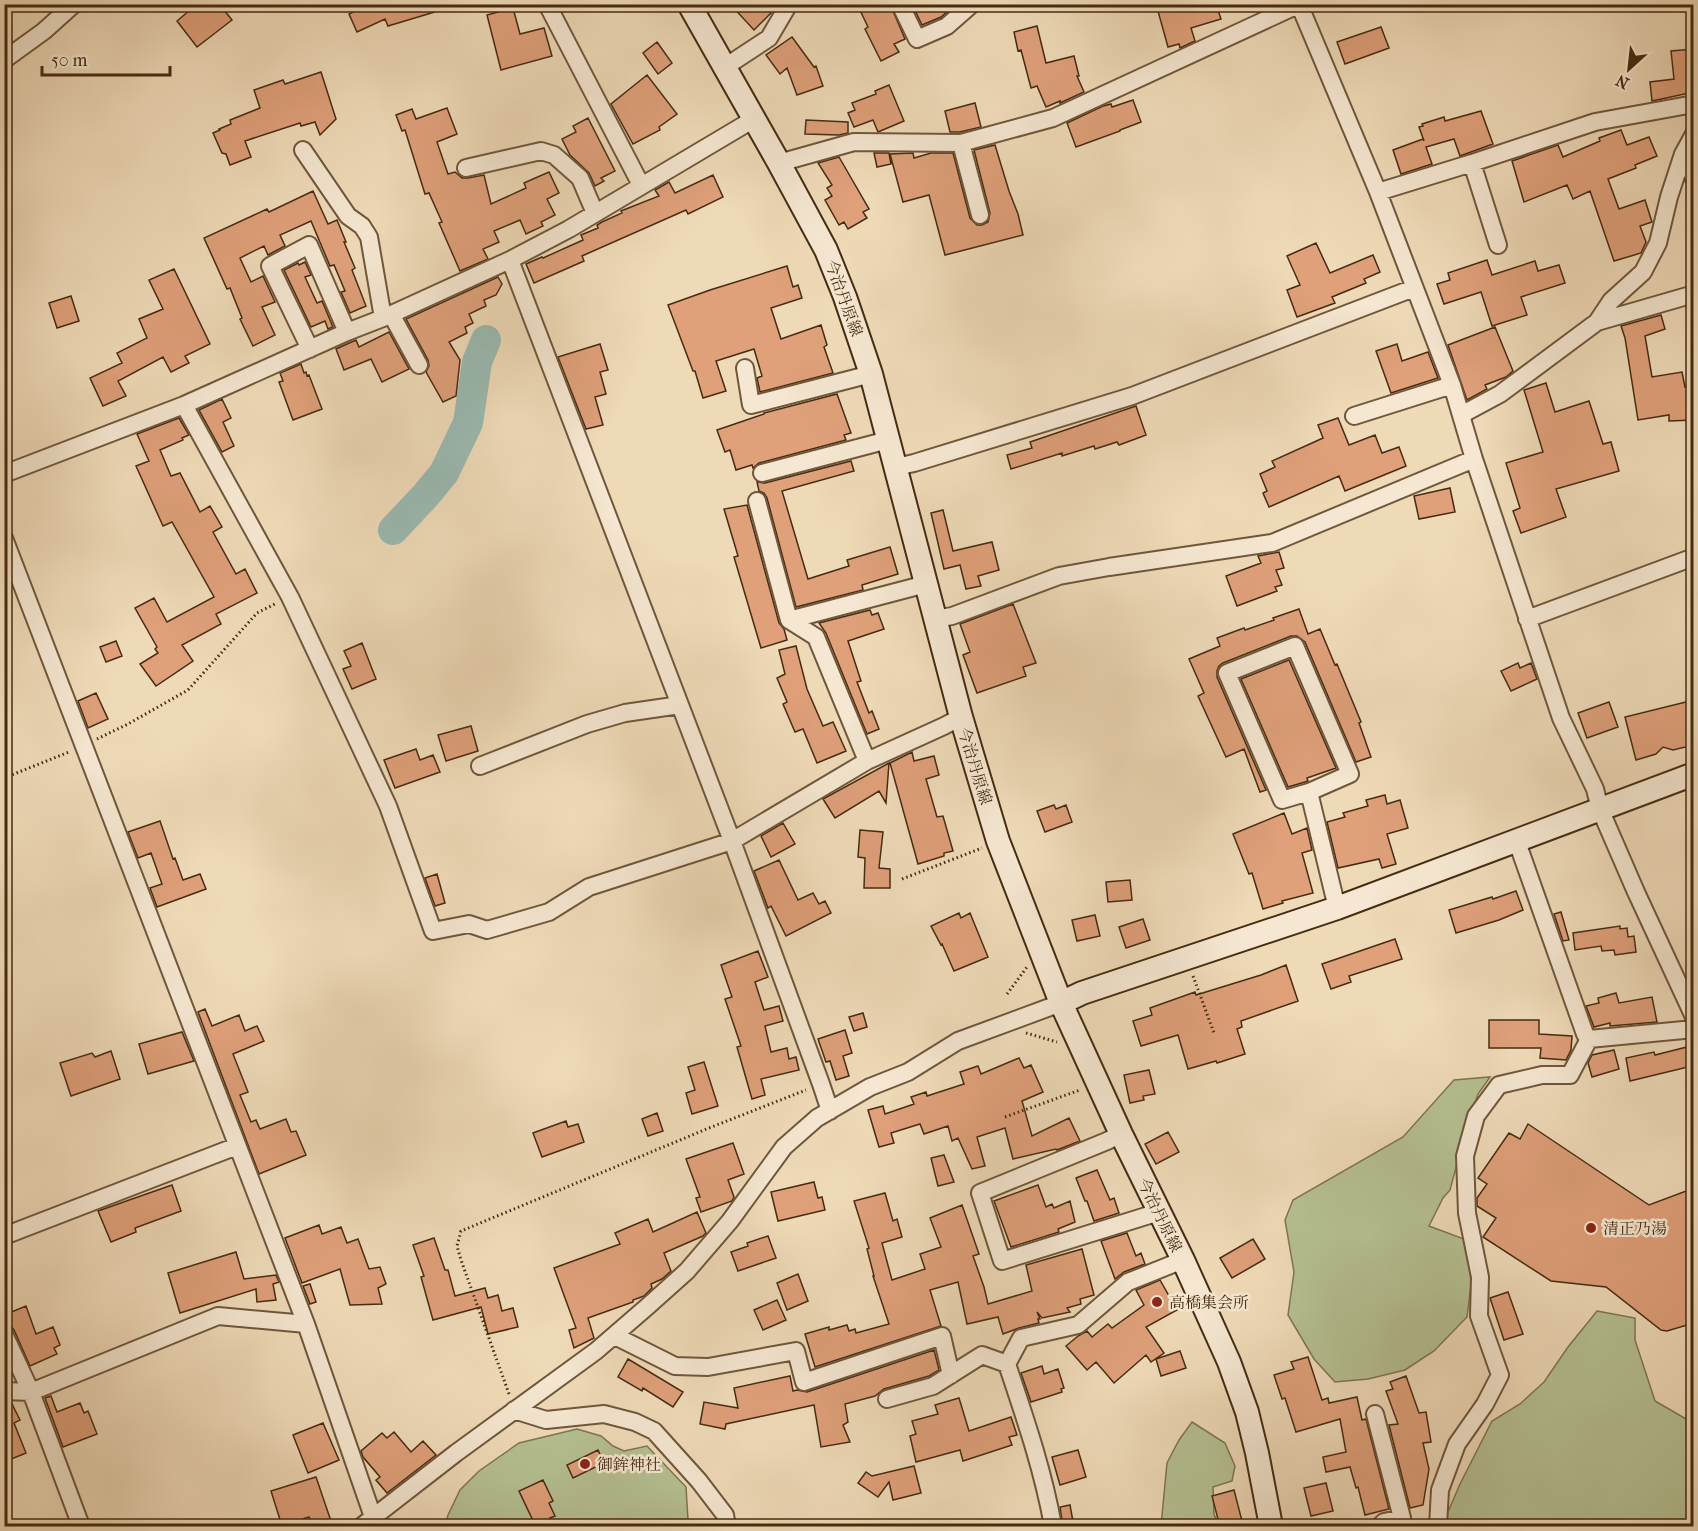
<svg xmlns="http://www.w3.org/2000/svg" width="1698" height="1531" font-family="'IM FELL French Canon','Noto Serif JP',serif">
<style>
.green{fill:#b5c092;stroke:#7e7652;stroke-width:1.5}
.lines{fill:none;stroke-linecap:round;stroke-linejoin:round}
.river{stroke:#9abab1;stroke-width:30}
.building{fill:#dfa07a;stroke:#462b11;stroke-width:1.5}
.street-casing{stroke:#70573b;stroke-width:20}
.secondary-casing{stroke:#462b11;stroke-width:26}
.path{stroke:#462b11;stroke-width:3;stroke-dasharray:1.5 3;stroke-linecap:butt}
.street{stroke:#f5e7d1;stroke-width:16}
.secondary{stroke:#f5e7d1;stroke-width:22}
.poi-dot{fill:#8f2418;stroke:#f5e7d1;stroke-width:2}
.labels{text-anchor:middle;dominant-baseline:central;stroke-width:5;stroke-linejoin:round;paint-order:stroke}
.street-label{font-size:16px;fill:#462b11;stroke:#f5e7d1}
.poi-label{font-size:16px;fill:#462b11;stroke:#f5e7d1;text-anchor:start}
</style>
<rect width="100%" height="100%" fill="#efdab8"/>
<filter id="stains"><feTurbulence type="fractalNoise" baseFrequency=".00333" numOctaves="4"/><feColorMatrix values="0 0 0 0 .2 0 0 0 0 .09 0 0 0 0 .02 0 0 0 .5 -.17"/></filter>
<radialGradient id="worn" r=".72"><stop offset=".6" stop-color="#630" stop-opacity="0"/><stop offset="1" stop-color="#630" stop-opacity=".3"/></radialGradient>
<path class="green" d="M1490,1077L1478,1094L1468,1123L1450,1190L1443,1198L1429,1226L1464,1239L1472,1277L1467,1317L1434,1351L1405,1370L1368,1379L1335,1382L1314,1359L1288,1315L1294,1272L1285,1220L1293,1200L1403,1137L1454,1080Z
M1597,1311L1635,1318V1340L1655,1401L1693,1423V1526H1442L1460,1484L1492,1421L1520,1404L1544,1382L1568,1347Z
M1192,1422L1225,1443L1235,1466L1232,1481L1213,1487L1214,1514L1219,1526H1161L1167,1463L1179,1440Z
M577,1429L601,1436L613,1446L624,1451L647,1446L686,1487L688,1520L687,1526H445L448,1515L460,1490L479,1471L519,1443Z"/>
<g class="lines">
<path class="river" d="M393,530L425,496L444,473L468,423L477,362L486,340"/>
</g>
<path class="building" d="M197,4H219L232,20L197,47L177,21Z
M369,4H372L374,9L380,6V4H447L448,8L388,26L385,19L357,32L349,14Z
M730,4H763L771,13L754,30Z
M857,4H890L905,39L894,44L899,52L881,61L865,29L868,27Z
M912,4H947L949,10L941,17L922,25Z
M1156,4H1216L1221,19L1191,28L1195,41L1180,48L1179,44L1168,47Z
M513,8L520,34L544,28L552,56L501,70L487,15Z
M1037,26L1046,63L1074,56L1079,76H1077L1084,92L1060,103V101L1046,107L1037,86L1031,88L1021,50L1018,51L1014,32Z
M1381,27L1389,48L1345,64L1337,42Z
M792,37L814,67L816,66L823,86L797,95L787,68L780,74L766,55Z
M657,42L672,63L658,74L643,53Z
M1694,49V92L1652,101L1650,82L1674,79L1671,51Z
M321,72L336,119L320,135L315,122L301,126L300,123L245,141L251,157L230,165L226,154L222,153L213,133L220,130L219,129L231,124L230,120L260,108L254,90L283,80L285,84Z
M647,75L677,114L659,127L660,130L633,144L611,104Z
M889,85L904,121L878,132L873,120L854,127L848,113L855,110L852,103L876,94L875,91Z
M1133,100L1141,122L1120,130V131L1076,147L1067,123L1103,106L1111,104L1112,107Z
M975,103L981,127L960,132H950L945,111Z
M447,108L457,134L437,142L448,174L455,172L462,178H468L484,175L491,204L526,188L524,183L549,172L559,193L547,199L555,215L541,222L543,226L526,234L520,220L494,231L499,242L483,249L488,259L460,271L439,223L442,222L429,193L425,194L405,130L402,131L396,115L412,109L416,119Z
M1481,111L1493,144L1460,156L1454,139L1426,147L1432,164L1401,174L1393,150L1423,139L1424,141L1419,127L1423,126L1422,124L1444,117L1445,121Z
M588,118L615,171L601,178L604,181L595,186L589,173L570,155L562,139L576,132L573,126Z
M806,120L848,122V133L839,135L805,134Z
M1621,130L1627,145L1649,137L1657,156L1635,165L1636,168L1608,179L1619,209L1645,200L1652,222L1640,226L1646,242L1641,253L1614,261L1590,191L1573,199L1567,185L1524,202L1512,161L1558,145L1563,157L1600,141L1599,138Z
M995,145L1009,191L1018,214L1023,235L945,255L929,195L903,202L890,154L913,153L914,158L931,153H953L970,218L977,225H982L988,222L990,213L974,150Z
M874,153H889L891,164L877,167Z
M839,157L869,209L863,212L867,218L848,229L844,222L839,225L825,200L832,196L827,188L832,185L818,163Z
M713,175L723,197L688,214L686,210L582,256L584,261L534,283L526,264L542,257L543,258L583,240L581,235L598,228L597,225L602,222L622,213L621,211L659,196L655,190L669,182L675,193Z
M313,191L328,224L337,220L346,242H344L355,268L352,270L366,306L350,313L341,292L345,291L334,265L330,266L311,221L280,235L285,246L268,255L264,246L240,258L251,282L263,276L275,302L262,307L275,335L253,346L240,319L242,318L230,288L227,289L204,238L267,209L269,212Z
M1316,243L1330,273L1373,255L1380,272L1364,279L1366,283L1332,297L1335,303L1297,317L1287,290L1300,285L1287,256Z
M1487,260L1492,275L1535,261L1538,271L1559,265L1565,283L1521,297L1527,315L1492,326L1481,292L1444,304L1437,284L1450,280L1448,273Z
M305,262L311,275L305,277L317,303L322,301L333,327L328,329L325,321L311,327L284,270L298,263L299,265Z
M787,266L793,287L798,285L802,298L771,308L781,339L821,325L827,345L824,347L833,373L760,392L757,378L762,376L754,349L716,361L726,391L703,398L695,371H693L668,305L710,290Z
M174,269L210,344L185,356L189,363L171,372L163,357L118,381L126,396L103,406L90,378L122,363L117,353L147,338L139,319L163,309L149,280Z
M498,277L502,284L496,295L484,300L486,306L469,314L473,323L465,327L467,333L449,342L460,360L456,396L443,402L426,372L429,366L428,360L406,319Z
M71,296L79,321L57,328L49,303Z
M1661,315L1665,329L1645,336L1652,377L1682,372L1685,387L1694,385V420L1669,421V415L1638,420L1625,338L1621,326Z
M1495,327L1513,371L1506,377L1485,385L1487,389L1467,400L1448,345Z
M389,332L409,369L382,382L371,359L344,370L336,349L356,340L359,347Z
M600,344L608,370L600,372L606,394L595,397L603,425L586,429L558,357Z
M1397,344L1402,361L1428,352L1438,378L1391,393L1376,351Z
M301,364L304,373L306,372L307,376L309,375L322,409L293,420L279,382L283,381L280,373Z
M1546,383L1555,412L1589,401L1603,444L1611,442L1619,471L1556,489L1566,517L1521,533L1513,511L1520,508L1506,463L1543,452L1524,390Z
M837,394L851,433L844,435L846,440L759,463L753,468L752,465L736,470L730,450L725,452L717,430L764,414V413Z
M222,399L231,418L223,422L234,446L222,452L199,410Z
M1136,406L1146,435L1119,445L1117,442L1095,449L1094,446L1062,456V453L1011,469L1007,455L1032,448L1030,442Z
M179,418L189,435L182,438L183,440L160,450L171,476L180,473L200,512L210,506L222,527L213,532L236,574L245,569L257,593L216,614L221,624L182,645L193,661L156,686L140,664L158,653L155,649L157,647L135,608L154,598L167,622L214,597L172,522L163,526L136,466L149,461L137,434Z
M1338,418L1349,445L1375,435L1382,453L1399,447L1406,466L1345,491L1339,476L1269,507L1263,493L1267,491L1260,474L1275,467L1272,461L1323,438L1318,425Z
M851,461L854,471L782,491L808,579L849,566L847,560L890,547L898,574L862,585L863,590L796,607L767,498L764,493L759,491L757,482L765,483Z
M1450,488L1455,512L1419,519L1414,496Z
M747,505L779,623L784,629L787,640L761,648L734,557L738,556L724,509Z
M943,510L953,551L992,542L999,570L978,576L981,586L966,589L960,565L944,569L931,513Z
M1279,552L1284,568L1276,570L1282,585L1275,587L1277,591L1237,606L1226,576L1261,563L1258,556Z
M1013,604L1036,663L1023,667L1026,676L977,693L963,655L970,652L960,624Z
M1299,609L1308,634L1320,629L1335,665L1337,664L1361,722L1359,723L1371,757L1356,762L1305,642L1297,636H1291L1223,663L1219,666L1217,671V677L1266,790L1260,792L1244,749L1226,757L1198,696L1204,693L1189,659L1220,646L1217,638L1244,628L1245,630L1274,620L1273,618Z
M870,610L872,615L878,613L884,629L848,641L861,681L857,682L869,713L872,711L879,729L867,734L826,633L819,623Z
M116,641L122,656L106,662L100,647Z
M362,643L376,679L352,689L343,669L351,666L344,651Z
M796,646L807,689L823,726L833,722L846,751L817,763L803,729L795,732L783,704L787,702L777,678L785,674L779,650Z
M1289,660L1336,768L1307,778L1308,781L1305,782L1288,787L1241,679Z
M1518,663L1520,668L1531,663L1537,679L1511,691L1501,671Z
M96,693L108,719L88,728L78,701Z
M1694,700V745L1673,750L1663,747L1656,754L1636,760L1625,717Z
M1609,702L1618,727L1587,738L1578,713Z
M471,726L478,751L446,761L438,735Z
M416,749L420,760L433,755L440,772L395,788L384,760Z
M912,752L914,761L934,756L939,775L926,779L937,817L943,816L953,851L944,853V856L918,864L890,763Z
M889,763L886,803L879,791L835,818L823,799Z
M1385,795L1387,804L1400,800L1408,828L1387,834L1396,864L1382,868L1379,859L1338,868L1327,822L1345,817L1343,813L1368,806L1366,800Z
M1054,805L1056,809L1066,805L1072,822L1045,832L1037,811Z
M1284,813L1292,834L1307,828L1312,850L1302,853L1313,893L1282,901L1283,903L1263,909L1252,873L1249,874L1233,834Z
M160,821L173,859L175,858L183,880L200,874L206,889L157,907L150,888L162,884L151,853L138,858L128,832Z
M783,823L795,844L771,857L761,836Z
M860,830L883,832L879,868L890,869V888H864L865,858L858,857Z
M779,860L798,900L813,893L819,904L825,901L831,913L786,936L771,906L768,908L754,871Z
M437,874L445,903L435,906L425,878Z
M1130,880L1132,900L1108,902L1106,882Z
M1516,891L1523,910L1499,920L1456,933L1449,910L1492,897L1493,899Z
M1561,912L1569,940L1563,941L1554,914Z
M959,913L961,918L970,913L988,957L954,971L942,944L941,945L931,926Z
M1095,915L1100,936L1077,941L1072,920Z
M1143,919L1150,940L1126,948L1119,927Z
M1620,926V929L1627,928L1628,937L1634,936L1636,952L1615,955L1614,950L1602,951L1601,946L1575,950L1573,933Z
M1395,939L1402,959L1349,976L1351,982L1331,989L1322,964Z
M758,951L768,977L755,982L764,1010L779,1006L783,1021L765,1026L771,1052L787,1048L789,1059L796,1057L799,1070L761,1079L765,1095L752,1099L737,1047L741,1046L725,999L732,997L721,965Z
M1286,965L1298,1001L1241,1021L1242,1027L1237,1029L1245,1054L1217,1063L1216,1061L1188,1069L1178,1035L1141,1046L1133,1021L1152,1015L1150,1008L1195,992L1196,995L1261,975Z
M1616,993L1619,1003L1652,997L1657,1022L1610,1026V1023L1594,1027L1586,1006L1599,1003L1598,998Z
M205,1009L212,1026L239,1015L245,1031L257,1026L264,1041L233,1054L248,1092L240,1095L251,1122L256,1120L260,1129L286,1119L291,1132L296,1131L306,1155L259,1174L198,1012Z
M863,1013L867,1027L854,1031L849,1017Z
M1489,1020H1539V1034L1572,1036L1571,1050L1566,1060L1540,1058L1541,1048H1489Z
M845,1030L852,1053L843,1056L849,1076L836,1080L830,1061L826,1062L818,1039Z
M182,1032L194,1061L148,1074L139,1044Z
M1687,1047L1692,1066L1630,1081L1626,1058L1654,1052L1655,1055Z
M1614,1050L1619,1069L1592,1077L1588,1063L1592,1055Z
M111,1051L120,1079L71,1096L60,1063L92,1053L95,1057Z
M1019,1058L1024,1068L1031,1065L1043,1092L1022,1101L1032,1136L1069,1118L1080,1141L1057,1150L1056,1149L1013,1159L1005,1128L977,1137L985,1166L972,1169L958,1138L952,1141L948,1126L924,1134L920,1124L891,1133L894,1143L879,1147L868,1110L883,1106L885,1114L914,1104L911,1097L926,1092L927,1096L964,1084L960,1072L978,1066L981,1074Z
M704,1062L718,1106L692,1114L686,1093L695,1090L688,1067Z
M1149,1070L1155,1094L1143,1096L1144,1100L1130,1103L1124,1075Z
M657,1113L663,1131L648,1136L642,1119Z
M566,1121L568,1127L578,1124L584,1142L542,1157L533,1133Z
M1528,1124L1649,1205L1694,1188V1323L1667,1331L1661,1330L1606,1287L1551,1281L1483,1237L1496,1218L1477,1206V1198L1487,1184L1478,1178L1509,1133L1520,1139Z
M1168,1132L1179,1152L1156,1164L1145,1144Z
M733,1143L744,1174L728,1180L734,1197L732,1201L701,1212L696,1198L700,1197L686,1159Z
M944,1155L954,1182L938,1186L931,1158Z
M1097,1170L1110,1200L1114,1198L1119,1213L1094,1221L1087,1201H1085L1076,1178Z
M814,1182L818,1198L822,1197L825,1210L778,1221L771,1192Z
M172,1185L181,1211L135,1228L136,1232L111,1242L98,1211Z
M1038,1185L1046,1207L1052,1204L1054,1208L1070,1201L1075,1222L1058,1229L1059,1232L1011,1247L994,1201Z
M885,1193L893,1221L897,1219L902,1237L882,1243L892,1280L925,1269L920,1254L941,1247L930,1218L962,1205L979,1254L973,1256L984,1287L988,1304L1032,1291L1026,1265L1082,1249L1094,1295L1080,1299L1081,1304L1067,1308L1070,1312L1042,1318L1037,1312L1040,1319H1038L1039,1323L1019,1328L1003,1334L998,1317L967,1324L958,1282L930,1290L941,1326L815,1367L805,1334L829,1327V1330L847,1325L849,1331L855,1329L856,1333L889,1324L873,1276H874L867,1249L869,1248L854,1201Z
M697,1212L706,1233L703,1236L664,1253L671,1271L662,1279L651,1284L652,1288L644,1296L633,1300V1302L588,1318L594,1338L574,1348L569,1330L576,1328L554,1268L620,1244L615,1233L648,1219L653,1232Z
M319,1225L322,1234L341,1227L347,1243L358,1239L369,1269L380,1267L386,1284L378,1288L382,1304L350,1305L340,1269L302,1283L285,1238Z
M1127,1233L1136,1256L1141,1253L1145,1264L1124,1272L1115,1279L1101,1241Z
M768,1236L776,1258L738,1271L731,1252L748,1246L747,1243Z
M434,1238L445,1270H448L455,1296L485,1288L488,1298L498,1295L502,1311L513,1308L518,1327L488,1334L481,1307L433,1320L421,1277L424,1276L413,1245Z
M1253,1239L1265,1259L1232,1278L1220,1258Z
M236,1252L244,1279L276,1275L279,1282L273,1284L276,1300L257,1302L256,1289L180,1313L168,1273Z
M798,1274L808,1301L787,1310L777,1283Z
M1160,1280L1177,1310L1146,1327L1164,1353L1151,1362L1146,1355L1114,1383L1096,1362L1087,1370L1066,1346L1078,1336L1087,1331L1092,1337L1108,1324L1112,1328L1144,1305L1136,1290Z
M310,1284L316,1302L310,1304L303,1286Z
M1508,1292L1523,1334L1504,1340L1490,1298Z
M777,1300L786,1320L763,1330L754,1310Z
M26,1306L36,1334L53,1327L60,1345L54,1348L57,1354L30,1366L14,1330L10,1325L4,1324V1315Z
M934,1350L939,1370L929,1376L884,1389L875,1396L845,1404L848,1422L843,1425L850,1442L821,1447L814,1405L726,1424L725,1429L700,1424L704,1402L738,1408L734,1388L790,1376L793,1391L797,1390L807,1392Z
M1180,1351L1186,1368L1161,1376L1156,1359Z
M1308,1357L1322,1400L1328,1398L1329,1403L1357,1397L1362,1420L1366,1419L1389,1509L1365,1515L1358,1487L1356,1488L1350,1467L1326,1472L1323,1457L1346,1452L1340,1419L1296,1432L1285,1398L1282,1399L1274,1375L1294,1369L1291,1362Z
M628,1359L683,1392L673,1407L643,1388L642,1391L618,1377Z
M1042,1366L1044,1374L1058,1369L1064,1388L1061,1389L1062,1392L1031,1402L1021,1373Z
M1406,1376L1419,1413L1426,1412L1431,1442L1423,1443L1429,1469L1423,1505L1410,1508L1389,1425L1398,1424L1386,1391L1393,1389L1390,1382Z
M51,1396L57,1412L80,1403L84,1413L88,1411L97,1434L63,1447L45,1398Z
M959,1398L969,1431L1011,1417L1017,1435L1009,1437L1012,1445L963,1461L960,1450L916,1462L910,1436L916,1434L912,1421L938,1414L935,1405Z
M4,1402H11L20,1420L14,1423L26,1453L4,1462Z
M323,1423L339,1460L308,1473L293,1435Z
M394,1432L411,1452L423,1441L436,1455L387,1493L376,1480L380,1477L363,1457L361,1451L382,1433L387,1438Z
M598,1450L604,1463L573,1478L567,1465Z
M1078,1450L1086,1477L1060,1485L1052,1457Z
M914,1466L921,1493L893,1500L889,1482L878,1497L858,1483L866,1472L872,1476Z
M316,1477L333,1527H314L309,1517L282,1526L271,1491Z
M543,1480L553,1501L549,1503L555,1516L550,1518L554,1527H536L519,1491Z
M1326,1483L1333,1511L1311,1516L1304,1488Z
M1234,1490L1242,1521L1220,1527L1212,1496Z
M1070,1505L1074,1527H1063L1060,1507Z"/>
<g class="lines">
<g class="street-casing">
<path id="street" d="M547,4L641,185
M900,4L917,39L947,26L972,4
M1299,4L1378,192L1452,385L1474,459L1561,718L1595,789L1600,809L1636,892L1694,1017
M4,60L44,31L74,4
M725,67L769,38L789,4
M961,143L980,215
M303,150L348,216L362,226L369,237L383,318
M1683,154L1694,178
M779,163L854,142L961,143L1053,118L1300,4
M1472,163L1498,245
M466,168L541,151L554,155L580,178L595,213
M1378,192L1472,163L1595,122L1694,104
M510,260L732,841L821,1084L830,1111
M391,314L419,365
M1597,322L1611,301L1643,272L1658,243L1669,197L1683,154L1694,134
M310,349L270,266L309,245L347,332
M745,368L751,405L871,374
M184,405L290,597L388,806L433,931L469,924L487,930L549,912L589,887L732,841L867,761L944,726L961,717
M1461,415L1500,394L1597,322L1694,294
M1354,416L1452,385
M896,467L914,463L1132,396L1414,288
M762,473L888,440
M4,474L184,405L347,332L383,318L510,260L569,229L754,119
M757,501L789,620L816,637L867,761
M4,538L306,1324L373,1517
M935,619L952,616L1059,576L1109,567L1272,543L1474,459
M1527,619L1694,557
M789,620L926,584
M480,766L587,724L625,713L680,705
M1309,792L1350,774L1295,646L1227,673L1282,800L1309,792L1337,908
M1516,839L1585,1034L1589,1039
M1121,1134L1107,1141L980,1193L1002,1261L1159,1212
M4,1236L237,1146
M4,1334L31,1392L81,1526
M615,1336L675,1366L708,1367L796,1351L804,1382L942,1336L951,1375
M1007,1364C1025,1418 1043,1470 1053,1526
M4,1391L31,1392L218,1316L306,1324
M887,1399L933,1386L982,1355L1007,1364L1021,1338L1078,1325L1128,1282L1183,1260
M514,1410L546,1420L604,1414L635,1422L654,1431L699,1481L725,1515L727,1526
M1375,1414L1402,1518L1384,1522L1380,1526
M362,1526L456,1453L596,1351L648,1306L687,1271L730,1221L784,1147L817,1118L870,1087L908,1072L958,1041L1061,1003
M1438,1526L1440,1490L1457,1444L1485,1404L1500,1375L1479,1316L1480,1277L1467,1213L1465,1156L1476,1116L1499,1085L1542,1075H1570L1589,1039L1694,1029"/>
</g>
<g class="secondary-casing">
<path id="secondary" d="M689,4L779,163L826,250L845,297L871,374L961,717L998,841L1061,1003L1121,1134L1183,1260L1229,1362L1247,1412L1257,1453L1271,1526
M1061,1003L1082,993L1337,908L1694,774"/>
</g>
<path class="path" d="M97,739L128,724L188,690L257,613L275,604
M4,778L69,752
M902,879L982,848
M1193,976L1214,1033
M1007,994L1027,967
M1026,1033L1057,1042
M1005,1117L1080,1090
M509,1394L461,1260L457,1246L461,1231L709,1128L806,1090"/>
<use href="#street" class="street"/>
<use href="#secondary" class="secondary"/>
</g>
<g class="poi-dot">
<circle cx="1591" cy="1228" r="6"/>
<circle cx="1157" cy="1302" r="6"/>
<circle cx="585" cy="1464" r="6"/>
</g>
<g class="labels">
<g class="street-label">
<text transform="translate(844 298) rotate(70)">今治丹原線</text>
<text transform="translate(975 766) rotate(73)">今治丹原線</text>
<text transform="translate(1160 1215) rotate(64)">今治丹原線</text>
</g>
<g class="poi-label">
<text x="1603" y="1228">清正乃湯</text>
<text x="1169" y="1302">高橋集会所</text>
<text x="597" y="1464">御鉾神社</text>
</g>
</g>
<rect width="1698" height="1531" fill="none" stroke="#efdab8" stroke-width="24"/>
<rect x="6" y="6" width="1686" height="1519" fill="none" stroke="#462b11" stroke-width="3"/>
<rect x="12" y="12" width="1674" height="1507" fill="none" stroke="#462b11" stroke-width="1.5"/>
<g transform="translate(1629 69) rotate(207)" stroke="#f5e7d1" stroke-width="4.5" paint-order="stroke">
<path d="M0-4.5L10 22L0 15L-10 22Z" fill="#462b11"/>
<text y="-9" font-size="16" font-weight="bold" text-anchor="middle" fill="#462b11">N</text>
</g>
<path d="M42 66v9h128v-9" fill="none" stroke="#462b11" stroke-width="3"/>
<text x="51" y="66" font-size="18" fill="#462b11" stroke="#f5e7d1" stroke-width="4.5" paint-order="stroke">50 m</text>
<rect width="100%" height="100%" filter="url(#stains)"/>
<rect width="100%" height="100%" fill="url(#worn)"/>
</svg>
